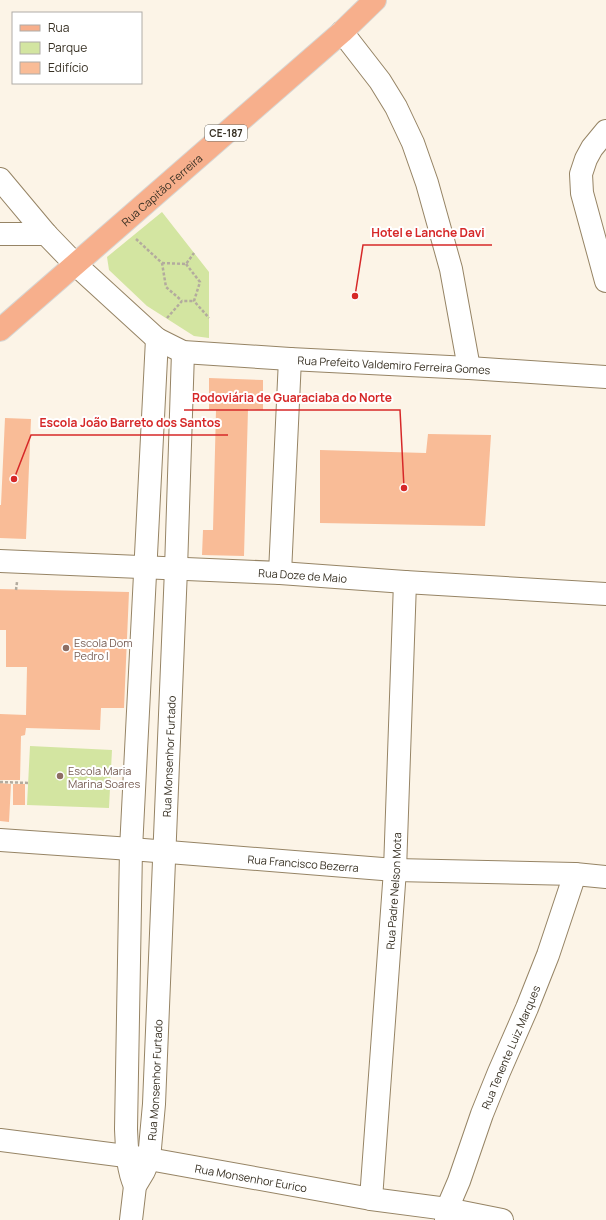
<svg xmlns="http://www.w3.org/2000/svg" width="606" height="1220" font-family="Manrope,sans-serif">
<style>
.green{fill:#d3e5a1}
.building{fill:#f9bc97}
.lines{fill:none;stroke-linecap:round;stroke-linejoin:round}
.minor-casing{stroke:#968465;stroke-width:24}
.major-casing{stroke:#d7d6d3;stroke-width:24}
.path{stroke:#b3ab9e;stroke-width:2.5;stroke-dasharray:3 2;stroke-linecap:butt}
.minor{stroke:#fff;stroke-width:22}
.major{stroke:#f7af8c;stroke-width:22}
.education-dot{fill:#8d6e63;stroke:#fff;stroke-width:1.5}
.labels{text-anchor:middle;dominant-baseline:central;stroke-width:4;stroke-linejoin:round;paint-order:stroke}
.shield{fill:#fff;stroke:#736e65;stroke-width:1}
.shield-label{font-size:10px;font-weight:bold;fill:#373023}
.street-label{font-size:11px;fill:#373023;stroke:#fff}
.education-label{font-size:11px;fill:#785e54;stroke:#fff;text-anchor:start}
.leader{fill:none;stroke:#d62828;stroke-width:1.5}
.callout-dot{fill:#d62828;stroke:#fff;stroke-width:1.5}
.callout-label{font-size:12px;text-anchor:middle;font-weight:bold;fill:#d62828;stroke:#fff;stroke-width:4;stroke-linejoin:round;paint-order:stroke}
</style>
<rect width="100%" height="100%" fill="#fcf4e7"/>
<path class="green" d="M162,212L209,272V338L194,336L147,306L109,270L107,257Z
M30,746L112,750L109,808L27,805Z"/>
<path class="building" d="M209,378L263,380V410L248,409L244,556L202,555L203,530H213L216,410H209Z
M5,418L31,419L26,539L0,538V505H1Z
M428,434L491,435L485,526L320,523V450L426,453Z
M0,589L129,592L124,708H101L100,730L26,728L25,735L21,736L20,780H0V714L26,715L27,667H6V630H0Z
M0,783L11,784L9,822L0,821Z
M13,784H25V805H13Z"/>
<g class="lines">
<g class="minor-casing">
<g id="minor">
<path d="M342,32L380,81L396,107L413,143L427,183L451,269L469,368"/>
<path d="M606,131L592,148L586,159L581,174L582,193L606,281"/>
<path id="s1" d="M0,179L46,234L75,264L157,339L183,352L290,359L469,368L606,377"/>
<path d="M0,234H46"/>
<path id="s2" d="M0,561L280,573L405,582L606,594"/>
<path d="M280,573L290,359"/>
<path id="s3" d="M0,840L131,849L395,870L575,874L606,877"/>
<path id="s4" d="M0,1140L149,1159L371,1199L447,1209L502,1220"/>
<path d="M135,1186C127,1168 127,1148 126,1129L131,849L157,339"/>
<path id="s5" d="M371,1199L395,870L405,582"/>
<path id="s6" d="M131,1220L135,1186L144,1171L149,1159L154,1104L176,569L183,352"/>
<path id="s7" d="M446,1220L447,1209L459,1181L482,1114L499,1072L527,1008L548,955L575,874"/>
</g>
</g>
<g class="major-casing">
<g id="major">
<path id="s8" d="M0,330L342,32L375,0"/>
</g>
</g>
<path class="path" d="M136,239L162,263L166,287L182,301
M162,263L186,264L194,253
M186,264L200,282L194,301L209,318
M167,318L182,301H194
M16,590L17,582
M0,782L29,783"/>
<use href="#minor" class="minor"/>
<use href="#major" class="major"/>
</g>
<g class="education-dot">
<circle cx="66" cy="648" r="4"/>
<circle cx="60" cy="776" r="4"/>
</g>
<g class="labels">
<rect class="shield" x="205" y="125" width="42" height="16" rx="3"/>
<g class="shield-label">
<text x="226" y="133">CE-187</text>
</g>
<g class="street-label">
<text stroke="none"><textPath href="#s8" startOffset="214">Rua Capitão Ferreira</textPath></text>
<text stroke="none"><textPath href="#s1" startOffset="465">Rua Prefeito Valdemiro Ferreira Gomes</textPath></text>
<text stroke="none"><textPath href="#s2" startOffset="303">Rua Doze de Maio</textPath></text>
<text stroke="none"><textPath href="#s6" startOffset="468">Rua Monsenhor Furtado</textPath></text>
<text stroke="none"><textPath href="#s3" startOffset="304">Rua Francisco Bezerra</textPath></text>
<text stroke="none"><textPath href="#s5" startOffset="309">Rua Padre Nelson Mota</textPath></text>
<text stroke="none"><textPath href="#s7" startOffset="185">Rua Tenente Luiz Marques</textPath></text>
<text stroke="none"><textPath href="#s6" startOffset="144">Rua Monsenhor Furtado</textPath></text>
<text stroke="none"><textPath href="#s4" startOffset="254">Rua Monsenhor Eurico</textPath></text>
</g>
<g class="education-label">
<text x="74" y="642">Escola Dom<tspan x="74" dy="13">Pedro I</tspan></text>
<text x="68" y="770">Escola Maria<tspan x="68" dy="13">Marina Soares</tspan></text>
</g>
</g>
<path class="leader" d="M355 296L363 245H492M404 488L400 410H184M14 479L31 435H228"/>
<g class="callout-dot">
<circle cx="355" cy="296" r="4"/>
<circle cx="404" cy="488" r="4"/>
<circle cx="14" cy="479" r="4"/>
</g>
<g class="callout-label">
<text x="428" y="237">Hotel e Lanche Davi</text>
<text x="292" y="402">Rodoviária de Guaraciaba do Norte</text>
<text x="130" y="427">Escola João Barreto dos Santos</text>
</g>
<rect x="12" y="12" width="130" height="72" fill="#ffffff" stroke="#afaca7"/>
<rect x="20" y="25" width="20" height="6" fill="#f7af8c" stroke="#afaca7"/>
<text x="48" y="32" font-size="12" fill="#373023">Rua</text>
<rect x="20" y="42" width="20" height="12" fill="#d3e5a1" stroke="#afaca7"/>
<text x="48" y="52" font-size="12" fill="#373023">Parque</text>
<rect x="20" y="62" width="20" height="12" fill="#f9bc97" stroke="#afaca7"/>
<text x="48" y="72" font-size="12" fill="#373023">Edifício</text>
</svg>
